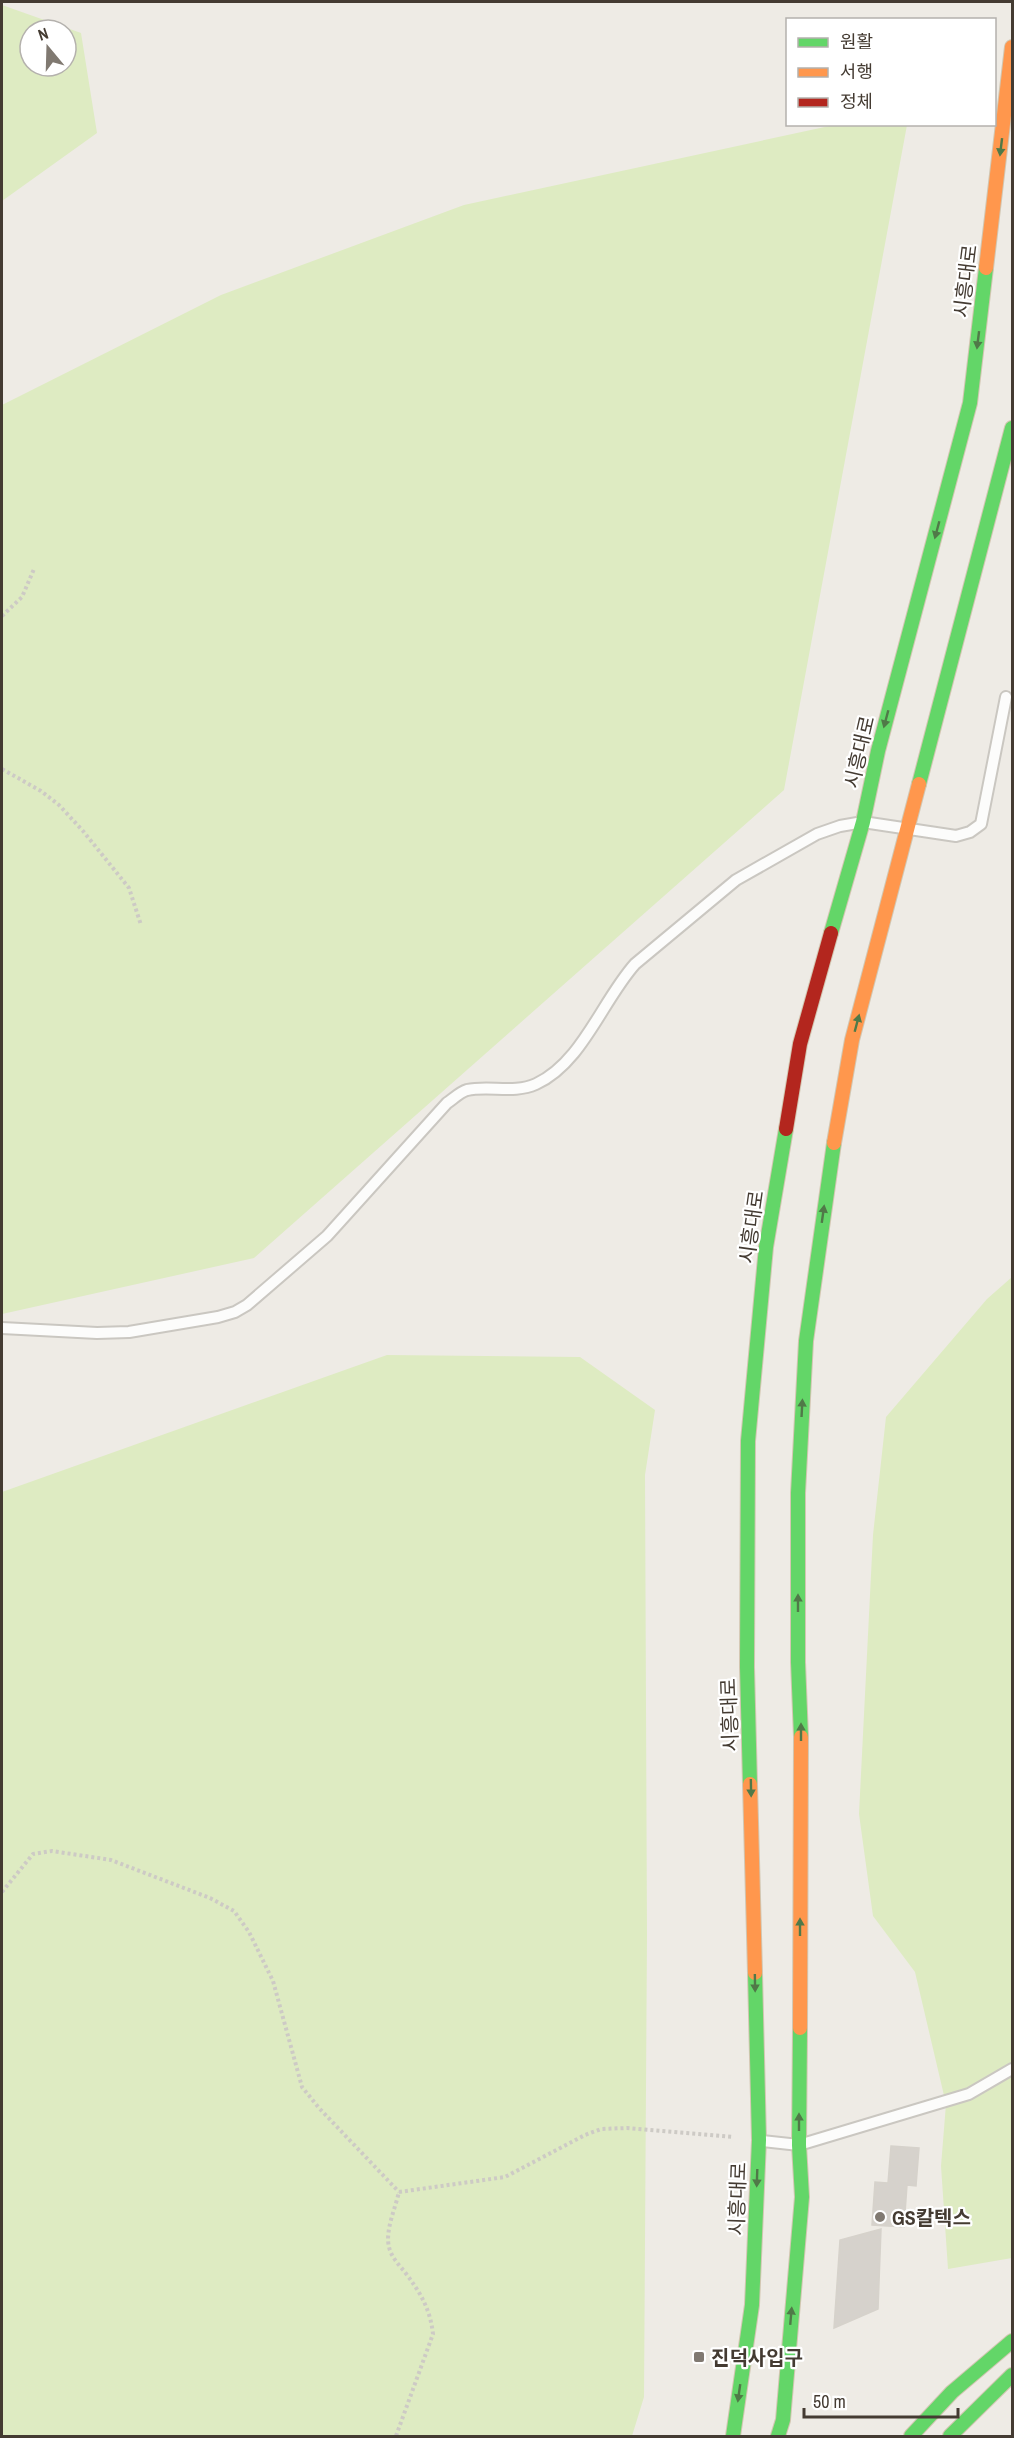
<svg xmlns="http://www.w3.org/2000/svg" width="1014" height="2438" font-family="'Archivo Narrow','Noto Sans KR',sans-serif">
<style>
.green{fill:#deebc2;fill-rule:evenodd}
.building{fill:#d6d2cc;stroke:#d6d2cb;stroke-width:1.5}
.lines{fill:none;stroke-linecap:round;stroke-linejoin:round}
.lane-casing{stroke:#cac7c1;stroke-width:14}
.fast-casing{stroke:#d2c6b1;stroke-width:16}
.slow-casing{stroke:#d2c6b1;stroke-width:16}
.jam-casing{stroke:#d2c6b1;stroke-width:16}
.path{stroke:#cdcac5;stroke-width:4;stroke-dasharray:3 3;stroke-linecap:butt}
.lane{stroke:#fcfcfb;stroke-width:10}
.fast{stroke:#63d668;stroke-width:14}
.slow{stroke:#ff974d;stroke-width:14}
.jam{stroke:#b3261e;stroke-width:14}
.oneway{fill:#507948}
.poi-dot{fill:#807971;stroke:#fff;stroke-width:2}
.labels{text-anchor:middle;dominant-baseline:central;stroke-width:4.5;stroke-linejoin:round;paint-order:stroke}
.street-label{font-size:20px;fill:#443b32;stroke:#fff}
.poi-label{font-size:20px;font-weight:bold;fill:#443b32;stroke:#fff;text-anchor:start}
</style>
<rect width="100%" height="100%" fill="#eeebe5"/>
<path class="green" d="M2,5L81,33L97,133L2,201ZM30,30H66V66H30Z
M834,125H907L784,790L254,1258L2,1314V405L221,295L464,205Z
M1012,1277V2258L948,2269L941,2166L946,2104L915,1972L873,1916L859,1814L873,1535L886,1417L987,1299Z
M387,1355L580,1357L655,1410L645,1475L647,1934L644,2397L632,2436H2V1492Z"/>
<path class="building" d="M891,2146L919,2148L916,2186L907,2185L904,2227L872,2225L875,2182L888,2183Z
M881,2229L878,2309L834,2328L840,2240Z"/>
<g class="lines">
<g class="lane-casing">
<path id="lane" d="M2,1328L97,1333L129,1332L218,1317L235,1312L247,1305L327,1236L447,1103C453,1099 460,1092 467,1090C489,1085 514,1094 536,1084C582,1063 602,1001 635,964L736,880L817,834L840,826L863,822L956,836L970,832L981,824L1006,697
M762,2141L799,2145L969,2094L1012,2069"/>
</g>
<g class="fast-casing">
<path id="fast" d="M919,784L1012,428
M831,933L863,822L878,751L970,403L986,268
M801,1737L798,1662V1493L806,1341L834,1143
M750,1784L747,1667L748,1441L766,1247L786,1129
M733,2436L752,2305L759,2140L755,1973
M778,2436L783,2420L802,2197L799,2145L800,2028
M911,2436L952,2392L1012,2341
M950,2436L1012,2375"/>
</g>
<g class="slow-casing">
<path id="slow" d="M986,268L1012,47
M834,1143L852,1040L919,784
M750,1784L755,1973
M800,2028L801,1737"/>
</g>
<g class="jam-casing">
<path id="jam" d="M786,1129L800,1044L831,933"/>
</g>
<path class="path" d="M2,616L22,597L34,569
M2,769L41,791L59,805L83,831L129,888L141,925
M2,1892L33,1854L52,1851L111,1860L210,1898L234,1911L249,1932L273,1981L302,2087L319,2108L399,2192
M399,2192L505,2177L585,2135L601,2129L627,2128L733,2137
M396,2436L433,2334C430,2308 420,2292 404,2271C398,2264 391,2256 389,2247C385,2231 395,2209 399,2192"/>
<use href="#lane" class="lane"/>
<use href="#fast" class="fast"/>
<use href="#slow" class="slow"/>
<use href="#jam" class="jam"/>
</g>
<defs><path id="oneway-solid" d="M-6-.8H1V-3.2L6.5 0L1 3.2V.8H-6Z" transform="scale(1.5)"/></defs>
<g class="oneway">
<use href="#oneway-solid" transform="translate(1001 147) rotate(97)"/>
<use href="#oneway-solid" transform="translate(978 340) rotate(97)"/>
<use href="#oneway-solid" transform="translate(937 530) rotate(105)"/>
<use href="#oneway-solid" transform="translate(886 719) rotate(105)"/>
<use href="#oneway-solid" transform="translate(857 1023) rotate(-75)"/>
<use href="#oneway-solid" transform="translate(823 1214) rotate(-82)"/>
<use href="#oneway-solid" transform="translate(802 1408) rotate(-87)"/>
<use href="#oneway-solid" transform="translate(798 1603) rotate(-90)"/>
<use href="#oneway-solid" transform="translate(801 1732) rotate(-90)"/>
<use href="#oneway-solid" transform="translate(751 1788) rotate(89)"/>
<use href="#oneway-solid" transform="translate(800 1927) rotate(-90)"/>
<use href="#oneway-solid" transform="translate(755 1983) rotate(89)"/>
<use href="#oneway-solid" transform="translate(799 2122) rotate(-90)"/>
<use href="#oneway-solid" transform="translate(757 2178) rotate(92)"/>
<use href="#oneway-solid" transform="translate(791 2316) rotate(-85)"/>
<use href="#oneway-solid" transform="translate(739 2393) rotate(98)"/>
</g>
<g class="poi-dot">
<circle cx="880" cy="2217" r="6"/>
<rect x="693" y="2351" width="12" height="12" rx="3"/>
</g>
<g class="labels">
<g class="street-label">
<text transform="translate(965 281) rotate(-83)">시흥대로</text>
<text transform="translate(859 752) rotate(-77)">시흥대로</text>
<text transform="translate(751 1227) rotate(-82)">시흥대로</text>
<text transform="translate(729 1715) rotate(-92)">시흥대로</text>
<text transform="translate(737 2199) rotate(-88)">시흥대로</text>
</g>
<g class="poi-label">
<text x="892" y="2217">GS칼텍스</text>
<text x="711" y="2357">진덕사입구</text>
</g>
</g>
<rect width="1014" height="2438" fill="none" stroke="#443b32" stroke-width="6"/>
<rect x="786" y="18" width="210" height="108" fill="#ffffff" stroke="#b4b1ad" stroke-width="1.5"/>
<rect x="798" y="38" width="30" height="9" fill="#63d668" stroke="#b4b1ad" stroke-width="1.5"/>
<text x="840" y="48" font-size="18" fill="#443b32">원활</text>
<rect x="798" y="68" width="30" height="9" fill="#ff974d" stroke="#b4b1ad" stroke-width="1.5"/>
<text x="840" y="78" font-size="18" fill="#443b32">서행</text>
<rect x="798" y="98" width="30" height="9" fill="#b3261e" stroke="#b4b1ad" stroke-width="1.5"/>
<text x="840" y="108" font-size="18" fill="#443b32">정체</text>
<g transform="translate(48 48) rotate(341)"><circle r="28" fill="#ffffff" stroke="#b4b1ad" stroke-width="1.5"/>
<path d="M0-4.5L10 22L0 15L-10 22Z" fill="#807971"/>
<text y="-9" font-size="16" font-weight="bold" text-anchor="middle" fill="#443b32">N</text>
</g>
<path d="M804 2408v9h154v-9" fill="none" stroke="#443b32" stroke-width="3"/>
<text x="813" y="2408" font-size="18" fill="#443b32" stroke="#ffffff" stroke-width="4.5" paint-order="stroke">50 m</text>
</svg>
